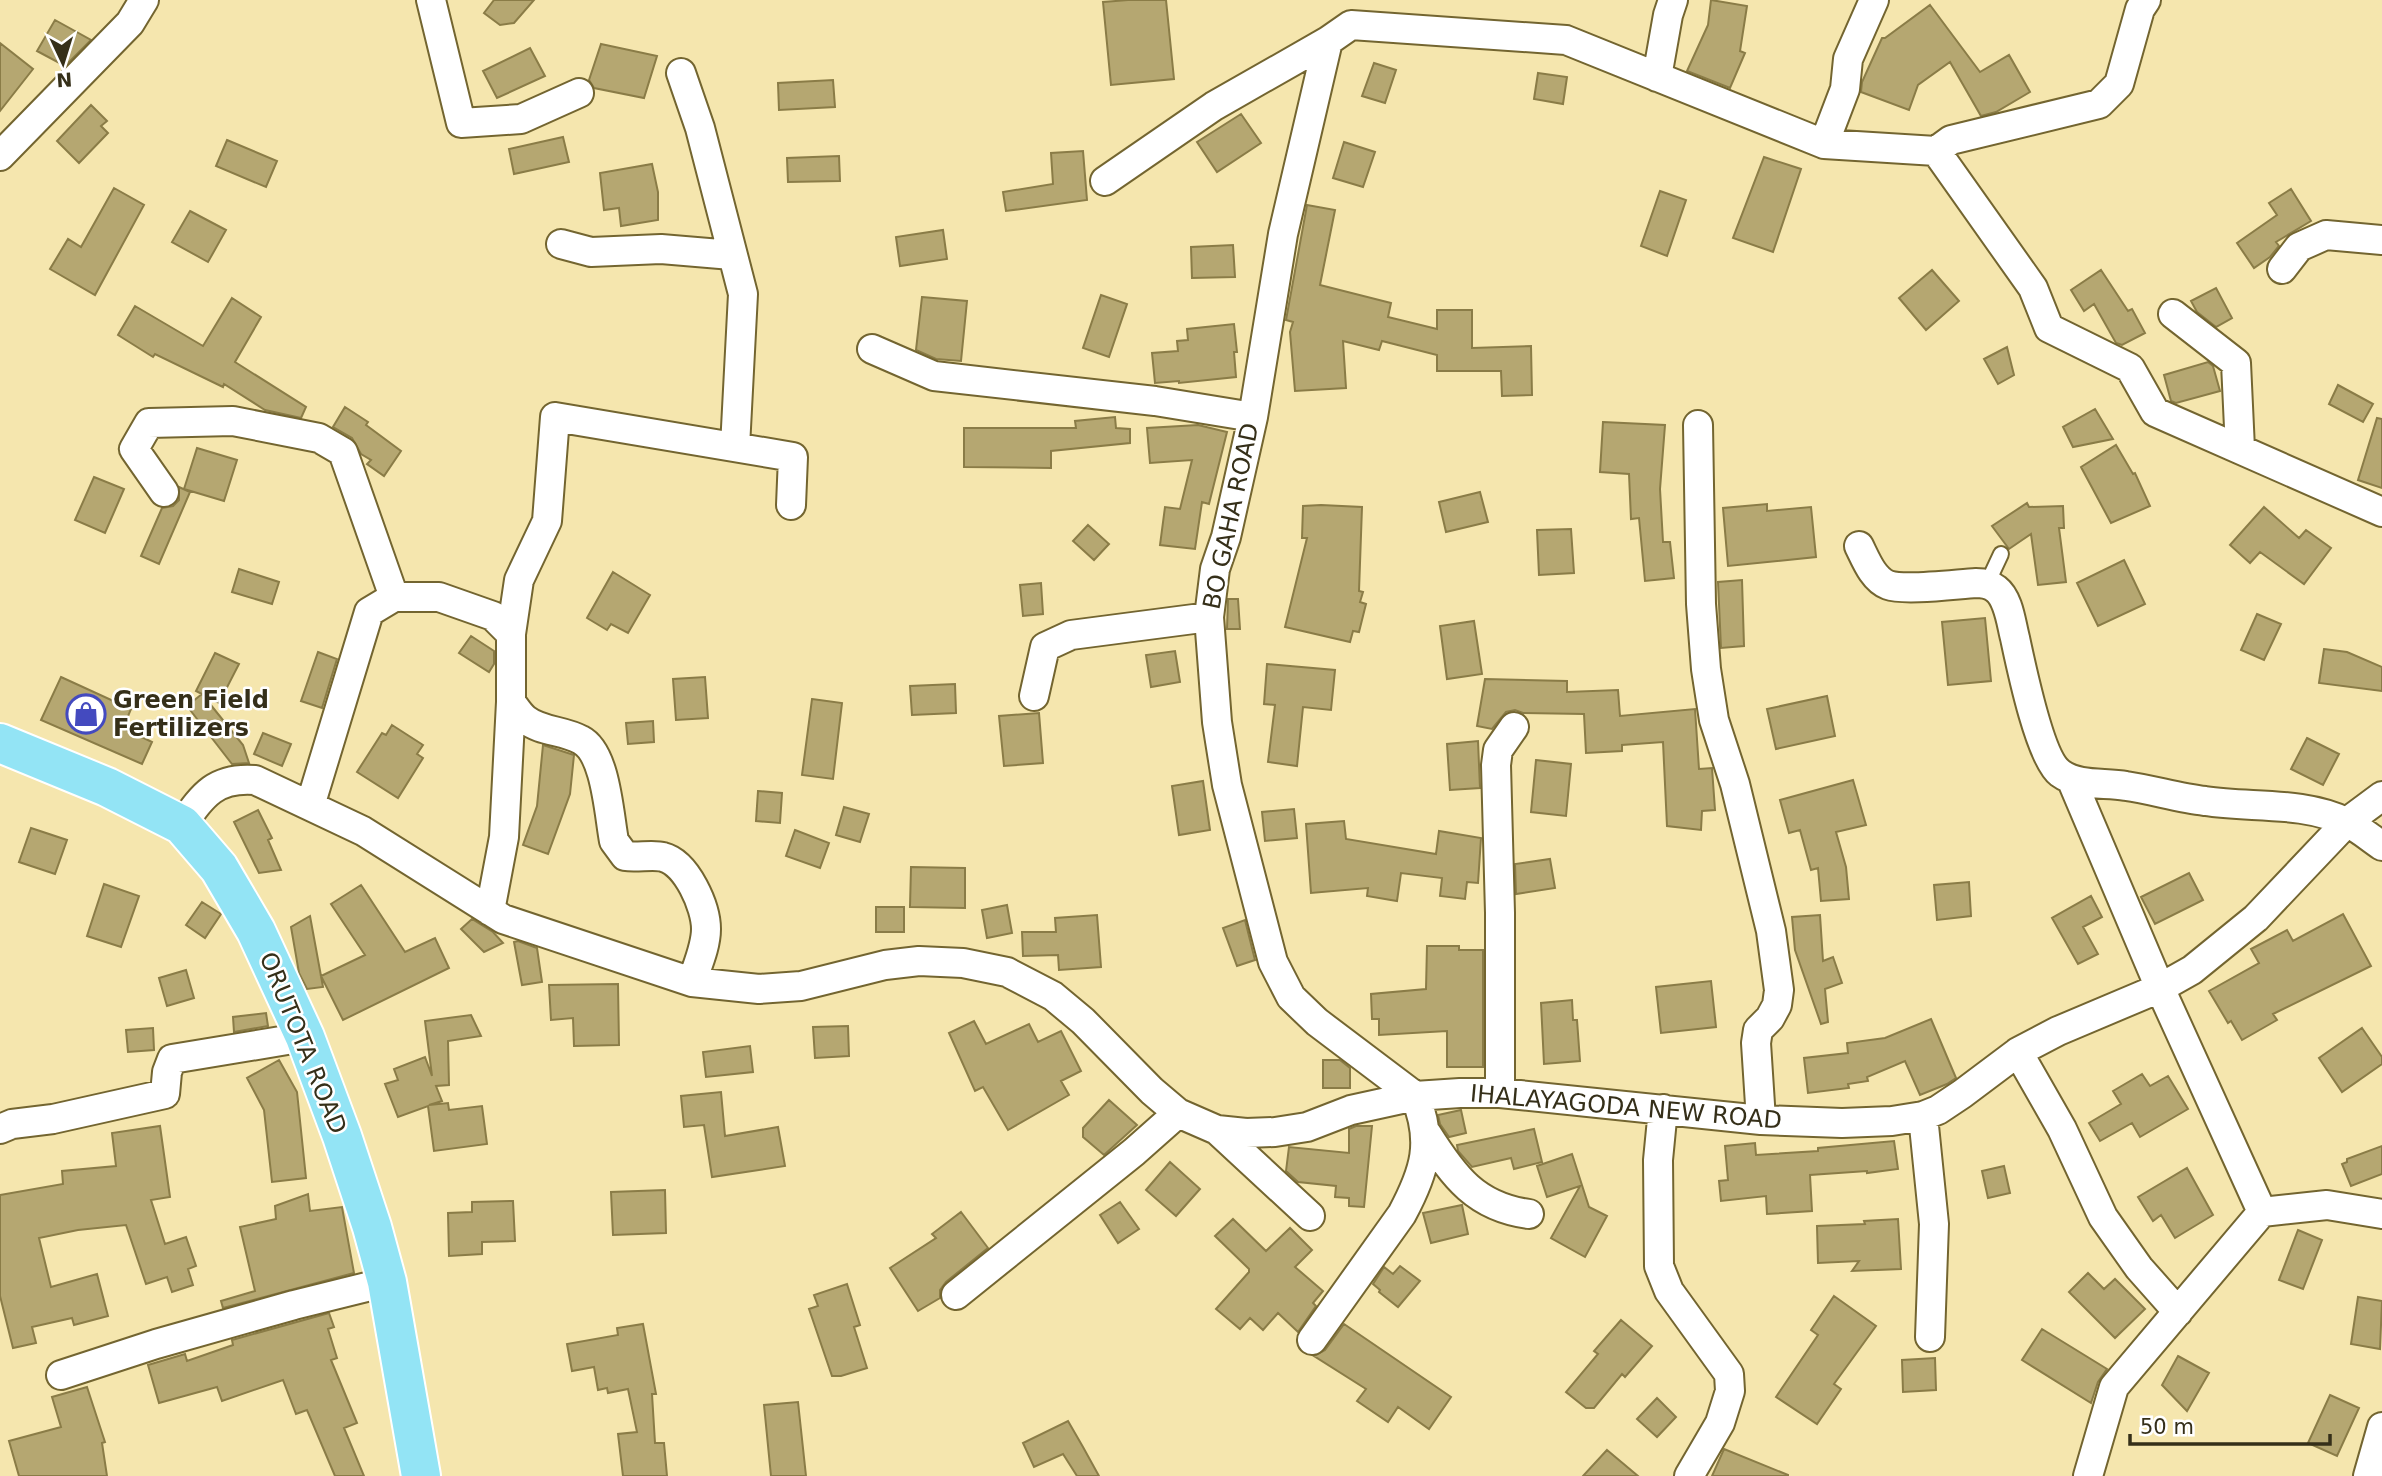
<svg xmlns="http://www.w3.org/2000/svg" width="2382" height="1476" font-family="'DejaVu Sans',sans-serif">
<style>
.building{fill:#b5a771;stroke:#8a7c47;stroke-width:2}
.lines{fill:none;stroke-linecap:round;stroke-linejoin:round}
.lane-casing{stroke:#736530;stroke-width:18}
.street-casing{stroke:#736530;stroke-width:32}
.primary-casing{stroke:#fff;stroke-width:42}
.lane{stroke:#fff;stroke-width:14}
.street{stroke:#fff;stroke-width:28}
.primary{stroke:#93e4f5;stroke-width:38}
.labels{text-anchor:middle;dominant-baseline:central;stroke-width:5;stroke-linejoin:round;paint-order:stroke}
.street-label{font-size:24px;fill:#352f19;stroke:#fff}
.poi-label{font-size:24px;font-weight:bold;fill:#352f19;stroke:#fff;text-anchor:start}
</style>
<rect width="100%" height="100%" fill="#f5e6ae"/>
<path class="building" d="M494,0H534L514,23L500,25L484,13Z
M1128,0H1166L1174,79L1111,85L1103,2Z
M1711,0L1747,6L1740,51L1745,53L1730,88L1687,71L1708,25Z
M1930,5L1980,72L2009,55L2030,92L1996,112L1981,116L1950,62L1918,85L1909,110L1861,92L1862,82L1882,38H1885Z
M55,20L91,40L65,66L37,51Z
M0,43L33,69L0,111Z
M601,44L657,56L644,98L594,88L589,80Z
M530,48L545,76L497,98L483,71Z
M1374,63L1396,70L1385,103L1362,96Z
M1538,73L1567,77L1563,104L1534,99Z
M833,80L835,107L779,110L778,83Z
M91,105L107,121L101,126L108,133L79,163L57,141Z
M1241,114L1261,143L1217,172L1197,142Z
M563,137L569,162L514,174L509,149Z
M227,140L277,161L266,187L216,166Z
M1344,142L1375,152L1363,187L1333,178Z
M1083,151L1087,200L1006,211L1003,192L1053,184L1051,153Z
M839,156L840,181L788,182L787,158Z
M1764,157L1801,169L1773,252L1733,238Z
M652,164L658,192V220L621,226L619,208L604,210L600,173Z
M114,188L144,205L95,295L50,269L68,239L81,247Z
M2291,189L2311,221L2276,242L2279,246L2270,257L2254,268L2237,243L2277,215L2269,203Z
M1660,191L1686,200L1667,256L1641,246Z
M1307,205L1335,210L1320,285L1391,303L1388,317L1437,329V310H1472V348L1531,346L1532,395L1502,396L1501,371H1437V355L1382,341L1379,350L1343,341L1346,388L1295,391L1290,332L1293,322L1286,320Z
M190,211L226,230L208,262L172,242Z
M943,230L947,259L900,266L896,237Z
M1233,245L1235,277L1192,278L1191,247Z
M1932,270L1959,301L1926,330L1899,298Z
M2101,270L2128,311L2132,309L2145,333L2122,345L2116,343L2094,304L2084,311L2071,290Z
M2216,288L2232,318L2216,327L2197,312L2191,301Z
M1101,295L1127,304L1109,357L1083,348Z
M922,297L967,301L961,361L936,359L916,350Z
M232,298L261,317L235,362L306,407L301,418L265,410L224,384L223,387L155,354L153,357L118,335L135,306L203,346Z
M1234,324L1237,352H1234L1236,377L1179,383V381L1155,383L1152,353L1178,351L1177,341L1188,340L1187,329Z
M2007,347L2014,375L1998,384L1984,359Z
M2208,362L2213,366L2220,391L2176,403L2171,401L2164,375Z
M2338,385L2373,404L2363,422L2329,404Z
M345,407L368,422L366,425L401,451L384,476L367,464L371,460L361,454L352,438L333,427Z
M2095,409L2113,439L2073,447L2063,427Z
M1115,417L1116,428L1130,429V443L1051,451V468L964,467V428H1076L1075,421Z
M2377,418L2382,419V488L2358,480Z
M1603,422L1665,425L1660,489L1663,542H1670L1674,578L1645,581L1639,518L1631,519L1629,474L1600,472Z
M1198,425L1227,432L1209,504L1202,502L1195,549L1160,545L1165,507L1180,509L1192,460L1150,463L1147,428Z
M2116,445L2133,474L2135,473L2150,506L2111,523L2081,467Z
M197,448L237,460L224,501L184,489Z
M94,477L124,489L105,533L75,520Z
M179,487L190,492L159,564L141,556L162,508L173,506L179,500Z
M1480,492L1488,522L1446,532L1439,502Z
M2027,503L2029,507L2063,506L2064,528H2059L2066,582L2038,585L2031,534L2009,549L1992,526Z
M1767,504V511L1811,507L1816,557L1728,566L1723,508Z
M1321,505L1362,507L1359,591L1363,592L1360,602L1366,604L1359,632L1353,631L1350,642L1285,627L1307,538H1302L1303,506Z
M2264,507L2299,538L2306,530L2331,548L2304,584L2260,552L2250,563L2230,545Z
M1088,525L1109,544L1094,560L1073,541Z
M1571,529L1574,573L1539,575L1537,530Z
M2124,560L2145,604L2098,626L2077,583Z
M239,569L279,582L272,604L232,592Z
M613,572L650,595L628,633L611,624L607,630L587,618Z
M1742,580L1744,646L1721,648L1718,582Z
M1041,583L1043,614L1023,616L1020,585Z
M1228,599H1238L1240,629H1227Z
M2257,614L2281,624L2264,660L2241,650Z
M1985,618L1991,681L1948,685L1942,622Z
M1474,621L1482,674L1447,679L1440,626Z
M471,636L494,651V664L489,672L459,653Z
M2324,649L2347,652L2382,667V691L2319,683Z
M1175,651L1180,682L1151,687L1146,655Z
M318,652L337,659L322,708L301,701Z
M215,653L239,664L219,703L202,694L243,745L249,763L232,764L187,706L202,694L196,691Z
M1267,664L1335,670L1331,710L1303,707L1297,766L1268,762L1275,705L1264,704Z
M61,677L131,709L123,728L152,742L142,764L41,720Z
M705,677L708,718L676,720L673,679Z
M1485,679L1567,681V692L1618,690L1620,716L1695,709L1699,769L1712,768L1715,810L1702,811L1701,830L1667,826L1663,742L1622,745V751L1586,753L1584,714L1523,713L1515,710L1506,712L1492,729L1477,726Z
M955,684L956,713L912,715L910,686Z
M1827,696L1835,736L1776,749L1767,709Z
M812,699L842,703L833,779L802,775Z
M1039,713L1043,763L1004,766L999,716Z
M653,721L654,742L628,744L626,723Z
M392,725L423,745L417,754L423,758L398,798L357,772L382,733L386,735Z
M263,733L291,744L282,766L254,754Z
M2307,738L2339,754L2323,785L2291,769Z
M1478,741L1480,788L1450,790L1447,744Z
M543,745L574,755L570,794L548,854L523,845L537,806Z
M1536,760L1571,764L1566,816L1531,812Z
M1853,780L1866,825L1836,832L1846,867L1849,899L1821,901L1818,868L1811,870L1800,830L1789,833L1780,800Z
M1203,781L1210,830L1179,835L1172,786Z
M758,791L782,793L780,823L756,821Z
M844,807L869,814L860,842L836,835Z
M1294,809L1297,838L1265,841L1262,812Z
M258,810L272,838L268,840L281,870L259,873L234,822Z
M1344,821L1346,839L1436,854L1439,831L1481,838L1478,883L1467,882L1465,899L1440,896L1442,878L1401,873L1397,901L1367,896L1368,888L1311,893L1306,824Z
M31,828L67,840L55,874L19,862Z
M795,830L829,843L820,868L786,856Z
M1550,859L1555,888L1516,894L1515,864Z
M911,867L965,868V908L910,907Z
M2189,873L2203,900L2155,924L2141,897Z
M1969,882L1971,916L1937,920L1934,885Z
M104,884L139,896L121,947L87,936Z
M361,885L405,952L435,938L449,968L343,1020L321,976L365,955L331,904Z
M2091,896L2102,917L2083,927L2098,954L2078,964L2052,918Z
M202,902L221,914L205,938L186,925Z
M1007,905L1012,933L987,938L982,910Z
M876,907H904V932H876Z
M2343,914L2371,966L2273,1014L2277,1020L2242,1040L2231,1021L2228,1023L2209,991L2259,963L2251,949L2287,930L2293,941Z
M1097,915L1101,967L1059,970L1058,955L1023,956L1022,932H1056L1055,918Z
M1820,915L1823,961L1833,957L1842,983L1825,989L1828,1022L1821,1024L1795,950L1792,917Z
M310,916L323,987L307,989L299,973L291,927Z
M472,919L493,932L503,943L484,952L461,929Z
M1245,920L1255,960L1237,966L1223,928Z
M518,941L537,948L542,982L522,985L514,942Z
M1427,946H1459V950H1483V1067H1447V1031L1379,1035V1019H1372L1371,994L1426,989Z
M186,970L194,998L167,1006L159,978Z
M1711,981L1716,1027L1661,1033L1656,987Z
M618,984L619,1045L574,1046L573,1018L551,1020L549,985Z
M1572,1000L1573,1020H1577L1580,1061L1544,1064L1541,1003Z
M266,1013L268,1026L234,1032L233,1017Z
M471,1015L481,1036L448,1041L449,1085L436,1086L442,1101L429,1105L448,1103L449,1110L482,1106L487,1144L434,1151L428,1106L398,1117L385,1084L398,1080L394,1069L425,1057L432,1076L425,1021Z
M1931,1019L1956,1078L1947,1084L1920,1095L1905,1061L1867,1077L1868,1081L1848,1084L1849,1088L1808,1093L1804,1058L1848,1053L1847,1043L1885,1038Z
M974,1021L986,1044L1029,1024L1038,1042L1061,1031L1081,1071L1061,1081L1069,1095L1008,1130L983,1087L975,1091L949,1033Z
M848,1026L849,1056L815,1058L813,1027Z
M153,1028L154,1050L128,1052L126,1030Z
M2362,1028L2382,1057V1064L2342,1092L2319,1058Z
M750,1046L753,1072L706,1077L703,1052Z
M279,1060L297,1092L306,1178L272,1182L264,1110L247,1078Z
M1323,1060H1340L1350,1068V1088H1323Z
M2142,1074L2150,1086L2168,1076L2188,1109L2140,1137L2132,1123L2100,1141L2089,1123L2121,1104L2113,1091Z
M721,1092L725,1136L778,1127L785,1166L712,1177L704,1125L684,1127L681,1096Z
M1109,1100L1137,1125L1104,1155L1083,1137V1128Z
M1461,1110L1466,1133L1449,1137L1440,1124L1438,1115Z
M160,1126L170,1197L151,1200L165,1244L186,1237L196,1266L188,1269L193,1285L172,1292L167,1277L146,1284L126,1225L78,1230L39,1238L51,1287L97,1274L108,1316L74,1325L72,1318L32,1327L36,1343L13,1348L0,1296V1195L63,1184L62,1171L116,1166L112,1133Z
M1356,1126H1372L1364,1207L1349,1206V1198L1335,1197L1336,1186L1298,1182L1286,1171L1289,1147L1349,1153V1129Z
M1534,1129L1542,1162L1514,1169L1511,1158L1472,1167L1458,1151L1457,1145Z
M1894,1141L1898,1169L1867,1173V1171L1810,1175L1812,1211L1767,1214L1766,1196L1721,1201L1719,1181L1728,1180L1725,1146L1755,1143L1756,1155L1818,1151V1148Z
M2382,1146V1174L2351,1186L2342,1164L2347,1162V1159Z
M1572,1154L1589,1207L1607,1216L1585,1257L1551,1238L1580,1186L1547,1197L1537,1166Z
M1170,1162L1200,1189L1176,1216L1146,1190Z
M2004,1166L2010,1193L1988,1198L1982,1171Z
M2187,1168L2213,1215L2175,1238L2161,1215L2153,1221L2138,1197Z
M665,1190L666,1233L613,1235L611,1192Z
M308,1194L310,1211L342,1207L354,1273L223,1308L221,1301L255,1291L240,1227L276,1219L275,1206Z
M513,1201L515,1241L482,1242V1254L449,1256L448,1213L472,1212V1202Z
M1120,1202L1139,1229L1118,1243L1100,1215Z
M1462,1205L1468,1234L1431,1243L1423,1213Z
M961,1212L988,1248L946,1282L940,1290V1298L918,1311L890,1268L936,1238L932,1234Z
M1233,1219L1266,1251L1290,1228L1312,1250L1295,1267L1323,1291L1313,1303L1316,1306L1298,1332L1278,1313L1263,1330L1250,1318L1240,1329L1216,1309L1249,1272V1269L1215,1236Z
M1898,1219L1901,1269L1852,1271L1859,1261L1818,1263L1817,1226L1865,1224L1864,1221Z
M2298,1230L2322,1240L2303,1289L2279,1280Z
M1400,1266L1420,1281L1398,1307L1379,1292L1380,1290L1373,1284L1384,1267L1393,1274Z
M2088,1273L2104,1289L2115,1279L2145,1309L2115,1338L2069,1292Z
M847,1284L860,1325L854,1327L867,1368L841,1376H832L809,1309L818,1306L814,1295Z
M1834,1296L1876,1326L1834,1384L1841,1389L1817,1424L1776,1397L1818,1335L1811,1330Z
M2358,1297L2382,1301L2380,1349L2351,1344Z
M329,1313L334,1327L328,1329L337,1358L331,1360L357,1423L344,1428L364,1476H335L307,1410L296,1414L283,1380L222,1401L217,1387L159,1403L148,1365L185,1354L187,1361L233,1345L232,1340Z
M1621,1320L1652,1346L1625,1377L1622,1374L1594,1408H1586L1566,1392L1598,1354L1594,1351Z
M643,1324L656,1394H652L655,1443H664L667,1476H623L618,1434L637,1432L628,1389L608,1393L607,1388L598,1390L594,1367L572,1371L567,1344L618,1335L617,1328Z
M1344,1324L1451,1397L1429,1429L1398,1407L1388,1422L1357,1401L1366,1389L1314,1356L1325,1350Z
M2042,1329L2107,1369L2098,1382L2091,1403L2022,1360Z
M2178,1356L2209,1373L2187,1411L2162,1385Z
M1935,1358L1936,1390L1903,1392L1902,1360Z
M87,1387L105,1442L102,1443L107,1476H19L9,1441L61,1427L52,1397Z
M2330,1395L2359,1408L2337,1456L2308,1443Z
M1657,1398L1676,1417L1657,1437L1637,1419Z
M798,1402L806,1476H771L764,1405Z
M1068,1421L1083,1447L1099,1476H1077L1063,1454L1034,1467L1023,1443Z
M1724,1449L1788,1475V1476H1712Z
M1607,1450L1638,1476H1583Z"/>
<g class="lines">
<g class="lane-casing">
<path id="lane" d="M1987,584L2001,554"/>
</g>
<g class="street-casing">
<path id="street" d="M431,0L461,123L521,119L579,93
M681,73L700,128L743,294L735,447
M1657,77L1668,15L1673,0
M1824,144L1845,89L1848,59L1874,0
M1936,151L1951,140L2099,104L2119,84L2140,9L2146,0
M0,156L130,23L144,0
M1105,181L1214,106L1328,41L1351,25L1566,40L1824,144L1936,151L2033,288L2049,328L2130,368L2155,412L2382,512
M561,244L591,252L661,249L732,255
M2282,269L2299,247L2326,235L2382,240
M2173,314L2236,363L2240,449
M872,349L934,376L1155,401L1253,417
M1698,425L1701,604L1706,669L1714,720L1735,784L1771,931L1779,990L1777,1005L1770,1018L1758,1030L1756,1043L1761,1120
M164,492L134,449L149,423L233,421L319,438L343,452L394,597
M1859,546C1866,560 1873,579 1888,585C1905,591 1957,584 1976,583C1984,583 1990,584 1996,589C2009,599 2011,623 2015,638C2021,666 2040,758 2060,773C2079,787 2104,782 2126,786C2153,790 2179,798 2205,801C2251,808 2303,801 2346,822C2359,828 2370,838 2382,846
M1034,696L1045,647L1071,635L1209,617
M511,702C515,707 519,714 525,719C541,732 563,730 581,740C606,753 609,815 614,841L625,856C637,858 653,854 663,857C687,863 706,907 706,929C706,947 697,966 692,982
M2072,781L2160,988L2262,1212
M310,806L369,612L394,597H439L493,616L511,634
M182,825C203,795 215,777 255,780L363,831L503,919L692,982L759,989L801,986L885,965L919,961L963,963L1007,972L1053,996L1083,1021L1152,1091L1178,1113L1217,1130L1246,1133L1275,1132L1307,1127L1351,1110L1415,1096L1460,1093H1500L1761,1120L1842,1123L1892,1121L1923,1116L1938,1110L1962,1094L2018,1052L2058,1031L2160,988L2192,970L2256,918L2347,822L2382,796
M490,911L504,837L511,702V634L519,580L547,521L555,417L793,457L791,505
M2018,1052L2062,1129L2103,1217L2139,1268L2178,1312
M1500,1093V913L1496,765L1498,750L1514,727
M1663,1109L1658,1160L1659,1266L1669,1291L1729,1374L1730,1391L1720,1423L1689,1476
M1923,1116L1934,1224L1930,1337
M0,1129L12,1124L53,1119L165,1094L167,1072L172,1059L305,1037
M1217,1130L1310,1216
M1427,1134C1454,1177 1476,1207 1529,1214
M2262,1212L2327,1205L2382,1214
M956,1295L1134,1152L1178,1113
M1312,1340L1402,1214C1425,1171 1434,1142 1415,1096L1317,1022L1291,997L1273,962L1227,785L1217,722L1209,617L1215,569L1226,537L1253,417L1283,234L1328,41
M61,1375L156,1344L294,1305L387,1282
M2088,1476L2114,1387L2262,1212
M2368,1476L2382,1427"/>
</g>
<g class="primary-casing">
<path id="primary" d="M0,743L107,787L182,825L219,868L256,931L305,1037L342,1136L372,1227L387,1282L421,1476"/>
</g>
<use href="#lane" class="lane"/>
<use href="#street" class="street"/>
<use href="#primary" class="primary"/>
</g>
<defs>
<g id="shop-ring" transform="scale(2.0125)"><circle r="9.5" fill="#fff" stroke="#444abf" stroke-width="1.5"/><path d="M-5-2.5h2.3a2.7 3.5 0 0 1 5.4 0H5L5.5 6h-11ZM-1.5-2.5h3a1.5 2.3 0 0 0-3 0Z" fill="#444abf"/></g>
</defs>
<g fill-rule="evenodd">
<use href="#shop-ring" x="86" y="714"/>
</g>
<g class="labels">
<g class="street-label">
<text transform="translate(1231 516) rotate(-78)">BO GAHA ROAD</text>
<text transform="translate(303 1043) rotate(68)">ORUTOTA ROAD</text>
<text transform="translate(1626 1107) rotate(5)">IHALAYAGODA NEW ROAD</text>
</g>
<g class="poi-label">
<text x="113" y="700">Green Field<tspan x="113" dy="28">Fertilizers</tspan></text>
</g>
</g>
<g transform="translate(63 63) rotate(176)" stroke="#ffffff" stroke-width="5" paint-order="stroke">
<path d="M0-5L12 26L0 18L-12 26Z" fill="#352f19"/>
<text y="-10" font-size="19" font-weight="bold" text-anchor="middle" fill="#352f19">N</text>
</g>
<path d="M2130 1434v10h200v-10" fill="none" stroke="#352f19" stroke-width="3.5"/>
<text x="2140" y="1434" font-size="21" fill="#352f19" stroke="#ffffff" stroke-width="5" paint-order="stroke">50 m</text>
</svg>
